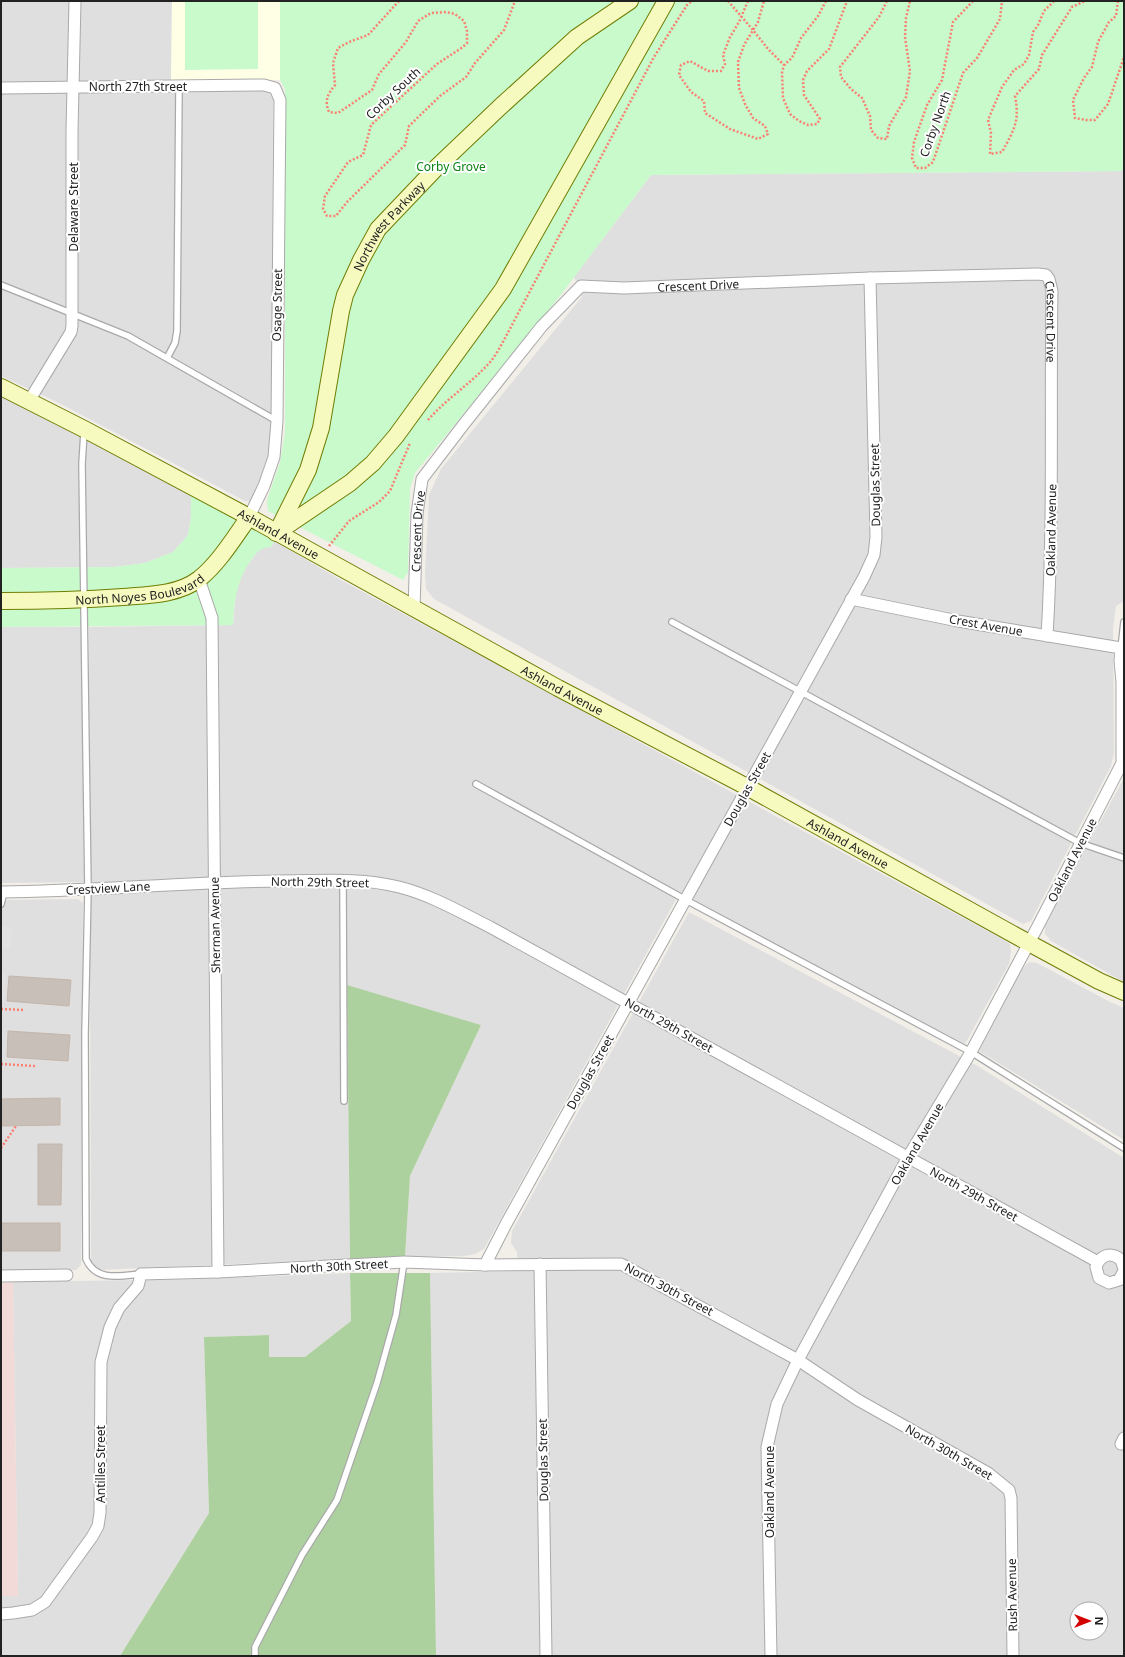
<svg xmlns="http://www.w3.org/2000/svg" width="1125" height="1657" font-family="'Noto Sans',sans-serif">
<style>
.residential{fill:#e0dfdf;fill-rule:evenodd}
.commercial{fill:#f2dad9}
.education{fill:#ffffe5}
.forest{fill:#add19e}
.park{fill:#c8facc}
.parking{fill:#e2e2e2}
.building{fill:#c7bfb8;stroke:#c4b6ab}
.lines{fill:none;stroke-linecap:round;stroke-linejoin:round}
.lane-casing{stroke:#a9a9a9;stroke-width:8}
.street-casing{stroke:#a9a9a9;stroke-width:13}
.secondary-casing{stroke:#707d05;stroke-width:18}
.path{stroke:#fa8072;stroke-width:2.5;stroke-dasharray:2 2;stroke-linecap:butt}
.lane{stroke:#fff;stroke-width:5.5}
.street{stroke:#fff;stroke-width:11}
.secondary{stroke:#f7fabf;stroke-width:16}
.labels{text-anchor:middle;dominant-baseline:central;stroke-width:4;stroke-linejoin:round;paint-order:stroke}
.street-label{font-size:12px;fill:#222;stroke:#fff}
.park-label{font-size:12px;fill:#0c8416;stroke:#fff}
</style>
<rect width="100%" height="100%" fill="#f2efe9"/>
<path class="residential" d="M1,1H172L171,92L261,89L269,93L273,100L272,417L270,449L255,494L251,501H245L57,402L1,376Z
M1124,171V601L1116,606L1113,628L1114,752L1111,766L1031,921L1023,924L434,599L426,589L425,575L429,495L441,469L582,297L574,277L651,175Z
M1,394L191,494V517L188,535L173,552L145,563L115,567L1,568Z
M274,541L341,580L1002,939L1010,944L1011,952L1009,964L965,1044L680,892L484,1249L475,1254L464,1256L405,1257L410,1176L481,1025L347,986L350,1259L96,1270L91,1264L89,627L233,625L236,591L243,572L257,552L264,547L271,546Z
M1,627H82L84,882L1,883Z
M1124,778V982L1051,941L1045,934V924Z
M78,899L83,903L81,1265L76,1270L1,1271V900Z
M689,912L976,1065L1124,1158V1656H436L430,1273L518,1271L517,1252L511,1243L512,1231ZM1077,1609H1101V1633H1077Z
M1029,962L1037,963L1110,1002L1124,1008V1140L979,1051L1022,969Z
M350,1273L351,1321L305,1357H269V1335L204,1337L209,1513L120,1656H1V1596H18L13,1282L203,1279Z"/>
<path class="commercial" d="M13,1282L18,1596H1V1283Z"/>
<path class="education" d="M172,1H280V80H171Z"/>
<path class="forest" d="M347,985L481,1025L410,1176L405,1257L350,1259Z
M350,1273H430L436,1656H120L209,1513L204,1337L269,1335V1357H305L351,1321Z"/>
<path class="park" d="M185,1H258V69L185,70Z
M280,1H1124V171L651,175L560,296L415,473L410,488L408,572L403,580L268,511L267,500L280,462L285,434V89L280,80Z
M191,494L274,541L271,547C261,547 257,552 251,560C237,580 234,601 233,625L1,627V568L115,567L145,563L173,552L188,535L191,517Z"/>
<path class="parking" d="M1,926L12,928L10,948H1Z
M1,973H5L4,1002L1,1001Z"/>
<path class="building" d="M9,976L71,980L69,1006L7,1001Z
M8,1031L70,1035L68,1061L7,1057Z
M60,1098V1125L1,1126V1099Z
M38,1144H62L61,1205H38Z
M1,1223H60V1251H1Z"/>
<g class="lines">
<g class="lane-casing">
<path id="lane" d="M1,285L128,336L277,421
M167,358L175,343L177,331L179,86
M84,432L82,464L88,890L85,1035L86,1259C96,1282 120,1276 141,1274
M672,622L1080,843L1124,858
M1121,648L1124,622
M476,784L686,900L971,1052L1124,1148
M343,881L344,1101
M1,904L4,892
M255,1656V1647L302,1555L337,1500L377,1383L396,1315L404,1262"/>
</g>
<g class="street-casing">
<g id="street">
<path d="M1,88L264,85L275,88L280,100L277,421L274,457L264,486L249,517"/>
<path d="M29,401L71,332L72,326V131L75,1"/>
<path d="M199,579L212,618L218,1272"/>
<path id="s1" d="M414,609L417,514L422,479L464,424L542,326L581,286L624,288L870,278L1038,274L1046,275L1049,279L1052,291C1050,406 1054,521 1047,636"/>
<path d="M1,892C94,891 186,882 279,881C318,881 360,877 399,887C431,895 460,912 490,927L1098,1262"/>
<path d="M540,1264L546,1656"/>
<path d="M485,1265L506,1224L864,577L874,555L876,537L870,278"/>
<path d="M1124,1269L1121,1260C1111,1251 1100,1255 1096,1267L1099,1278L1109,1283L1119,1280L1124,1271"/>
<path d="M1,1276L67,1275"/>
<path d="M1121,1444L1124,1438"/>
<path d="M1,1614L13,1613L32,1610L45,1602L92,1537L98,1526L100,1513L101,1362L110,1327L119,1308L138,1286L141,1274L218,1272L404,1262L485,1265L621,1264L798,1360L858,1400L988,1473L1009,1490L1011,1498L1013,1656"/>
<path d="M771,1656L767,1447L777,1404L798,1360L908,1157L971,1052L1038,926L1122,763V682L1120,661L1121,648L958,621L851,599"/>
</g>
</g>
<g class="secondary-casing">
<g id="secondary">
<path id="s2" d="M1,387L84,429L249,517L558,688L747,787L1029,943L1099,981L1124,992"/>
<path id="s3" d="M277,532L308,470L321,428L341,311L345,295L361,260L378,229L438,166L500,107L577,37L630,1"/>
<path d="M276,533L350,483L373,463L396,436L503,289L666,1"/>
<path id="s4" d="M1,601C42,601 82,600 123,597C148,595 178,595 199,579C219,563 234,538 249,517"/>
</g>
</g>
<path class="path" d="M399,1L368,35L349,42L338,48L333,63L335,85C328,94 324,100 329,112L338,113L372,90L379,74L406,42L418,21L431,13L446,12L455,14L464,21L467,31V43L463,47L437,64L371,125L363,155L348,162L325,196L323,209L327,216H336L347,202L405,145L409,126L440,96L466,77L475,63L504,30L515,1
M728,1L753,30L768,49L784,65
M748,1L739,22L730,37L723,55L725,64L721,71H708L690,61L681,65L679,75L691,92L704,101L705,113L730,129L758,139L768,134L765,126L753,118L745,104L739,88L738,62L744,45L758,22L764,1
M826,1L818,16L801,38L792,58L785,64L782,71L783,98L790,114L799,121L808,125L817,124L820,119L804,95L803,80L807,71L829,49L847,1
M887,1L879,17L840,67L841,77L851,89L862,98L870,116L871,130L878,138L887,139L889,126L906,97L910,71L905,37L906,18L910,1
M973,1L953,22L942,80L927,105L914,142L912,158L916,168H925L933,162L963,73L977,58L1000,19L1002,1
M1054,1L1044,11L1038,25L1033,32L1029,55L1024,64L1014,70L1002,87L988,120L991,133L990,154L1002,152C1014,130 1020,121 1015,96L1039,69L1042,55L1072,7L1085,1
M1118,1L1116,16L1109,22L1098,42L1092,67L1084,78L1073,100L1075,118L1086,120H1095L1108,104L1124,57
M428,420C447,398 472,383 491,361C496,355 500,347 504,340L654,57L687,5L692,1
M329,546L349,521L379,502L390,491L410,443
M1,1009L25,1010
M1,1064L35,1066
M1,1148L16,1126"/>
<use href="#lane" class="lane"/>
<use href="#street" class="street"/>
<use href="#secondary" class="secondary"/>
</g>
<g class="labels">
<g class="street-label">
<text x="138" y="86">North 27th Street</text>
<text transform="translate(393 93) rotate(-43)">Corby South</text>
<text transform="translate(935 124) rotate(-70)">Corby North</text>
<text transform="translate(73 207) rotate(-90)">Delaware Street</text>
<text stroke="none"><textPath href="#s3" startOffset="331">Northwest Parkway</textPath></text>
<text stroke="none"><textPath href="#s1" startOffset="498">Crescent Drive</textPath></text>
<text transform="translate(277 305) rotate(-89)">Osage Street</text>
<text stroke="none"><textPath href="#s1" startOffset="894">Crescent Drive</textPath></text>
<text transform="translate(875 485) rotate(-91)">Douglas Street</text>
<text transform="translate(1051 530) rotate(-89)">Oakland Avenue</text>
<text stroke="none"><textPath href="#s1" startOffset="78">Crescent Drive</textPath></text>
<text stroke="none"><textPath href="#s2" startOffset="314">Ashland Avenue</textPath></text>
<text stroke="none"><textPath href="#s4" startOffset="140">North Noyes Boulevard</textPath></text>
<text transform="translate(986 625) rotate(10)">Crest Avenue</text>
<text stroke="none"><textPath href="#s2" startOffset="638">Ashland Avenue</textPath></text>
<text transform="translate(747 789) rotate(-61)">Douglas Street</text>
<text stroke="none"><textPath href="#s2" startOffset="962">Ashland Avenue</textPath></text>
<text transform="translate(1072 860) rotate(-63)">Oakland Avenue</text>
<text transform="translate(320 882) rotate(1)">North 29th Street</text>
<text transform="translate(108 888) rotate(-3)">Crestview Lane</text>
<text transform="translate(215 925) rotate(-91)">Sherman Avenue</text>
<text transform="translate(669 1025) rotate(29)">North 29th Street</text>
<text transform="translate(590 1072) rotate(-61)">Douglas Street</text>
<text transform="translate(917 1144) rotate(-60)">Oakland Avenue</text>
<text transform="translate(974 1194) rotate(29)">North 29th Street</text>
<text transform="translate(339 1266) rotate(-3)">North 30th Street</text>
<text transform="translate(669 1289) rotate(28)">North 30th Street</text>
<text transform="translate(949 1452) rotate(30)">North 30th Street</text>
<text transform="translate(543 1460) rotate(-91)">Douglas Street</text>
<text transform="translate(100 1464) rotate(-90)">Antilles Street</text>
<text transform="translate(769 1492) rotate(-90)">Oakland Avenue</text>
<text transform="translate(1012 1595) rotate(-91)">Rush Avenue</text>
</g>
<g class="park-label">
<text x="451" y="166">Corby Grove</text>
</g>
</g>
<rect width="1125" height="1657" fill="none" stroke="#222222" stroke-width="4"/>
<g transform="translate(1089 1621) rotate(90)"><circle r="19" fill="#ffffff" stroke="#a7a7a7"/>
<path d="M0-3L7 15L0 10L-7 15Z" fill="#d40000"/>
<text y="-6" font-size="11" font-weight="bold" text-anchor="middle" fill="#222222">N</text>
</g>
</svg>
